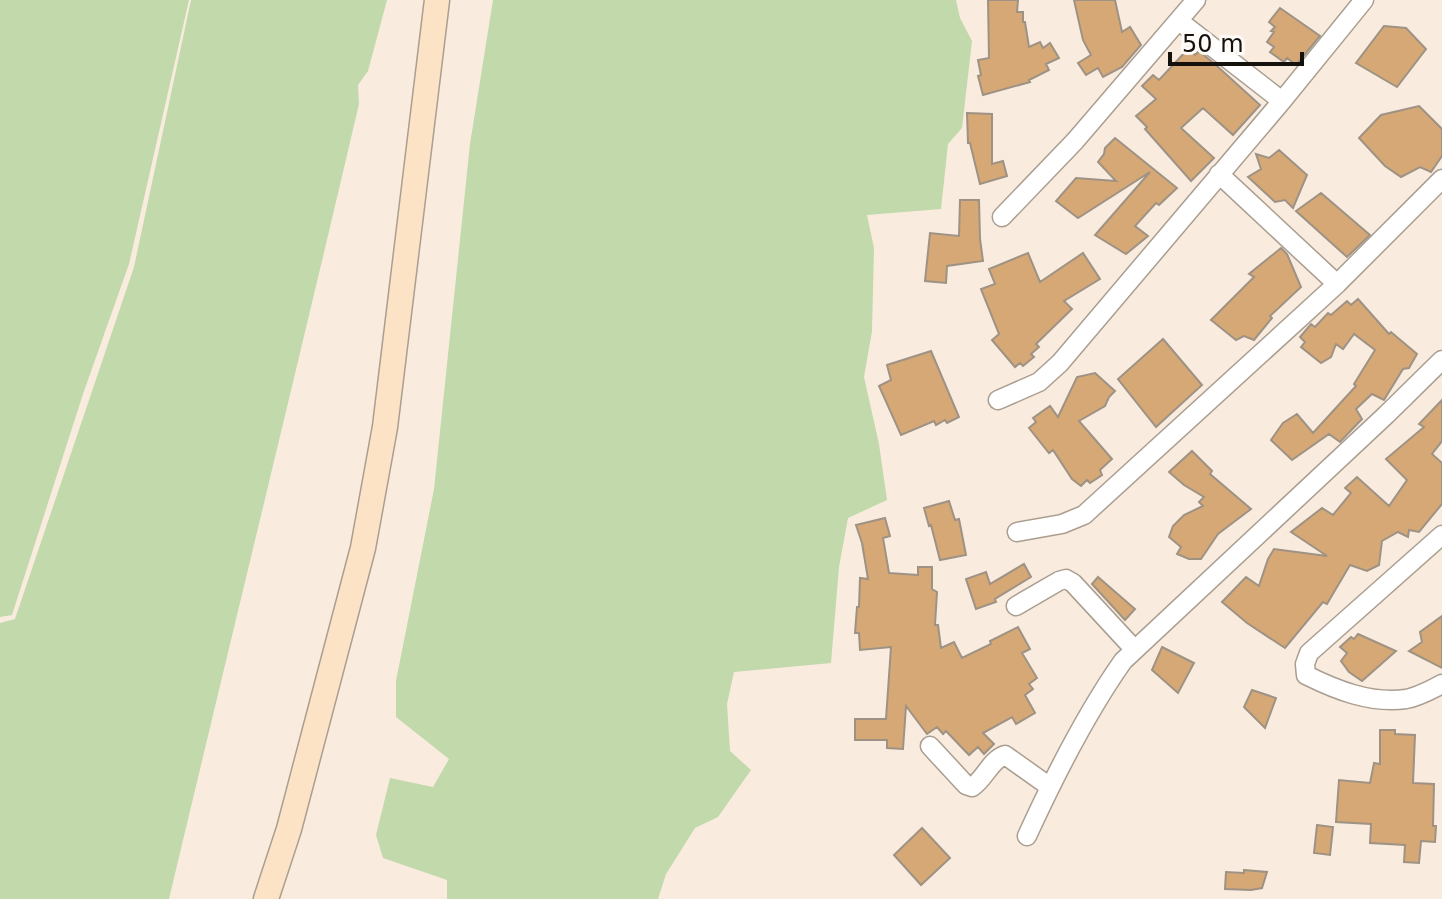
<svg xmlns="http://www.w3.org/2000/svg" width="1442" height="899" font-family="'DejaVu Sans',sans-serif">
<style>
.green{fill:#c1d9ab}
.building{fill:#d6a875;stroke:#9e9285;stroke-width:2}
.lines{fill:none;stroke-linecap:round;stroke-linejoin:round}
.street-casing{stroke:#aa9e91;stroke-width:21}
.secondary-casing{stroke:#aa9e91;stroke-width:27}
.street{stroke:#fff;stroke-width:18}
.secondary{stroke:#fde3c6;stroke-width:24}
</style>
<rect width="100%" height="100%" fill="#f9ecde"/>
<path class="green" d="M0,0H189L129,264L83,394L12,615L0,617Z
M191,0H387L368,71L358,85L359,104C297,369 232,634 169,899H0V623L15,619L134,267Z
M493,0H956L960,18L972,41L962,128L948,144L941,209L867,215L874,248L872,331L864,377L879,444L887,500L848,518L839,567L831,663L734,672L727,704L730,751L751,770L718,817L695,828L666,874L658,899H447V880L383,858L376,835L390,778L433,787L449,759L396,717V681L434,489L470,144Z"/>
<path class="building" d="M988,0H1018L1017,12H1023V22H1025L1029,47L1040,42L1043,48L1050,43L1059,58L1046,64L1049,70L1029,80L1030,82L983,95L978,76L981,75L978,60L989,58Z
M1074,0H1115L1122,32L1130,27L1141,45L1122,67L1103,77L1098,68L1086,75L1078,63L1091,55L1083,40Z
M1280,8L1320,36L1296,65L1287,58L1284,62L1270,52L1274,47L1267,42L1274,32L1271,31L1275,27L1269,22Z
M1384,26L1406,28L1426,49L1397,87L1356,63Z
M1188,49L1195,55L1199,51L1217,66L1260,105L1233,135L1203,108L1181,128L1214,158L1191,181L1145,129L1147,127L1136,116L1156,99L1142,86L1153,75L1159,80Z
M1419,106L1442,129V156L1431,172L1420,167L1401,177L1385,166L1359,138L1381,115Z
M967,113L992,114V164L1003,161L1007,176L980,184L970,143H968Z
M1115,138L1177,188L1159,205L1156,203L1135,226L1148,236L1126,254L1095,235L1150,172L1078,218L1056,201L1076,178L1116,181L1098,162L1104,154L1105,148Z
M1279,150L1307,175L1293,208L1285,200L1275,202L1248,177L1261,169L1256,154L1269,158Z
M1321,193L1370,235L1347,257L1296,211Z
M960,200H979L980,239L983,261L947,266L946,283L925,281L930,233L959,236Z
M1281,248L1287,254L1301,287L1270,316L1272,318L1254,340L1244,336L1236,340L1211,320L1254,277L1249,274Z
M1028,253L1040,282L1083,253L1100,279L1064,301L1072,309L1036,344L1039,347L1031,354L1034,357L1023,366L1020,363L1015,367L992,340L999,334L981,289L995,284L989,269Z
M1358,299L1389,334L1391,332L1417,354L1409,368L1403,369L1384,400L1372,394L1356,409L1362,419L1340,442L1329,434L1292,460L1271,440L1283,423L1297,414L1313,433L1356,386L1354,384L1375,350L1354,334L1343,349L1336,344L1331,357L1321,363L1301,347L1305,342L1300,337L1311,324L1315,327L1328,313L1331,315L1347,301L1351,305Z
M1163,339L1202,385L1156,427L1118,379Z
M931,351L959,417L947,423L945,420L936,425L934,421L901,435L879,386L891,380L887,365Z
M1095,373L1115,391L1109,397L1105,406L1079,421L1112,459L1100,470L1102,475L1090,483L1087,480L1081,486L1072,479L1053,450L1049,453L1029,428L1036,422L1033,418L1050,406L1058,417L1077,377Z
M1442,400V441L1432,454L1442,463V504L1419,532L1409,530L1408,537L1398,532L1382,541L1379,565L1367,571L1350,565L1327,604L1323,602L1285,648L1247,623L1222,602L1246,577L1259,586L1268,559L1274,549L1327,556L1291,532L1322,508L1333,515L1351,493L1345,488L1357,477L1389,506L1407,480L1386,459L1424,427L1419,424Z
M1192,451L1212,471L1210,474L1251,509L1218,534L1201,559H1189L1177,554L1181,547L1169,537L1173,526L1184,515L1203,506L1199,502L1204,497L1184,485L1169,472Z
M949,501L955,520L959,519L966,555L940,560L931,525L929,526L924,508Z
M885,518L890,536L883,538L889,573L918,575V567H932V589L937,592L935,625H938L941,648L954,642L962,658L991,644L990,641L1018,627L1030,649L1022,653L1037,678L1029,684L1033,689L1025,695L1035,713L1016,724L1012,717L983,733L994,744L984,754L978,747L969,755L946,731L943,734L937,727L927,734L906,706L903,749L887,748V740H855V719H886L891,647L860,650L859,633H855L857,607H859L860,578L868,579L862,543L856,525Z
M1024,564L1031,577L995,599L996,602L976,609L966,579L986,572L990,584Z
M1098,577L1135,609L1125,620L1092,584Z
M1442,616V668L1409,651L1422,642L1420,632Z
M1358,634L1396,651L1362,681L1349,672L1341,661L1347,653L1340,647L1351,637L1354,639Z
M1162,647L1194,663L1178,693L1152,670Z
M1252,690L1276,698L1265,728L1244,707Z
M1380,730H1395V734L1415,735L1413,783L1434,784L1433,826H1436L1435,842L1421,841L1419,863L1404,862L1405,845L1370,843L1371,824L1336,822L1339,780L1370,783L1374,763L1380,764Z
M1317,825L1333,827L1330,855L1314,853Z
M922,828L950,858L921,885L894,855Z
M1244,870L1267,872L1262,888L1251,890L1225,889L1226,872L1244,873Z"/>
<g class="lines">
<g class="street-casing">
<path id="street" d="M1179,21L1282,101
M1219,174L1337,284
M1002,217L1075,141L1196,0
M998,400L1039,382L1060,363L1282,101L1364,0
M1017,532L1062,524L1084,515L1337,284L1442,179
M1442,535L1309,653L1305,664L1306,675C1336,690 1371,704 1406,699C1418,697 1431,690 1442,684
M1016,606L1059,581L1066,579L1073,583L1135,650
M930,746L966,785L972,787C985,779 990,760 1005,755L1050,787
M1027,836C1054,777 1085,715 1123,661L1386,415L1442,360"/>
</g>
<g class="secondary-casing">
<path id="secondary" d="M266,899L289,829L363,548L385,427L437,0"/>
</g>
<use href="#street" class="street"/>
<use href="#secondary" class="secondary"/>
</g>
<path d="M1170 52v12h132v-12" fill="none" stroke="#15110c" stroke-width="4"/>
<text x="1182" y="52" font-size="24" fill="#15110c" stroke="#fefbf8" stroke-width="6" paint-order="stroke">50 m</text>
</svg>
